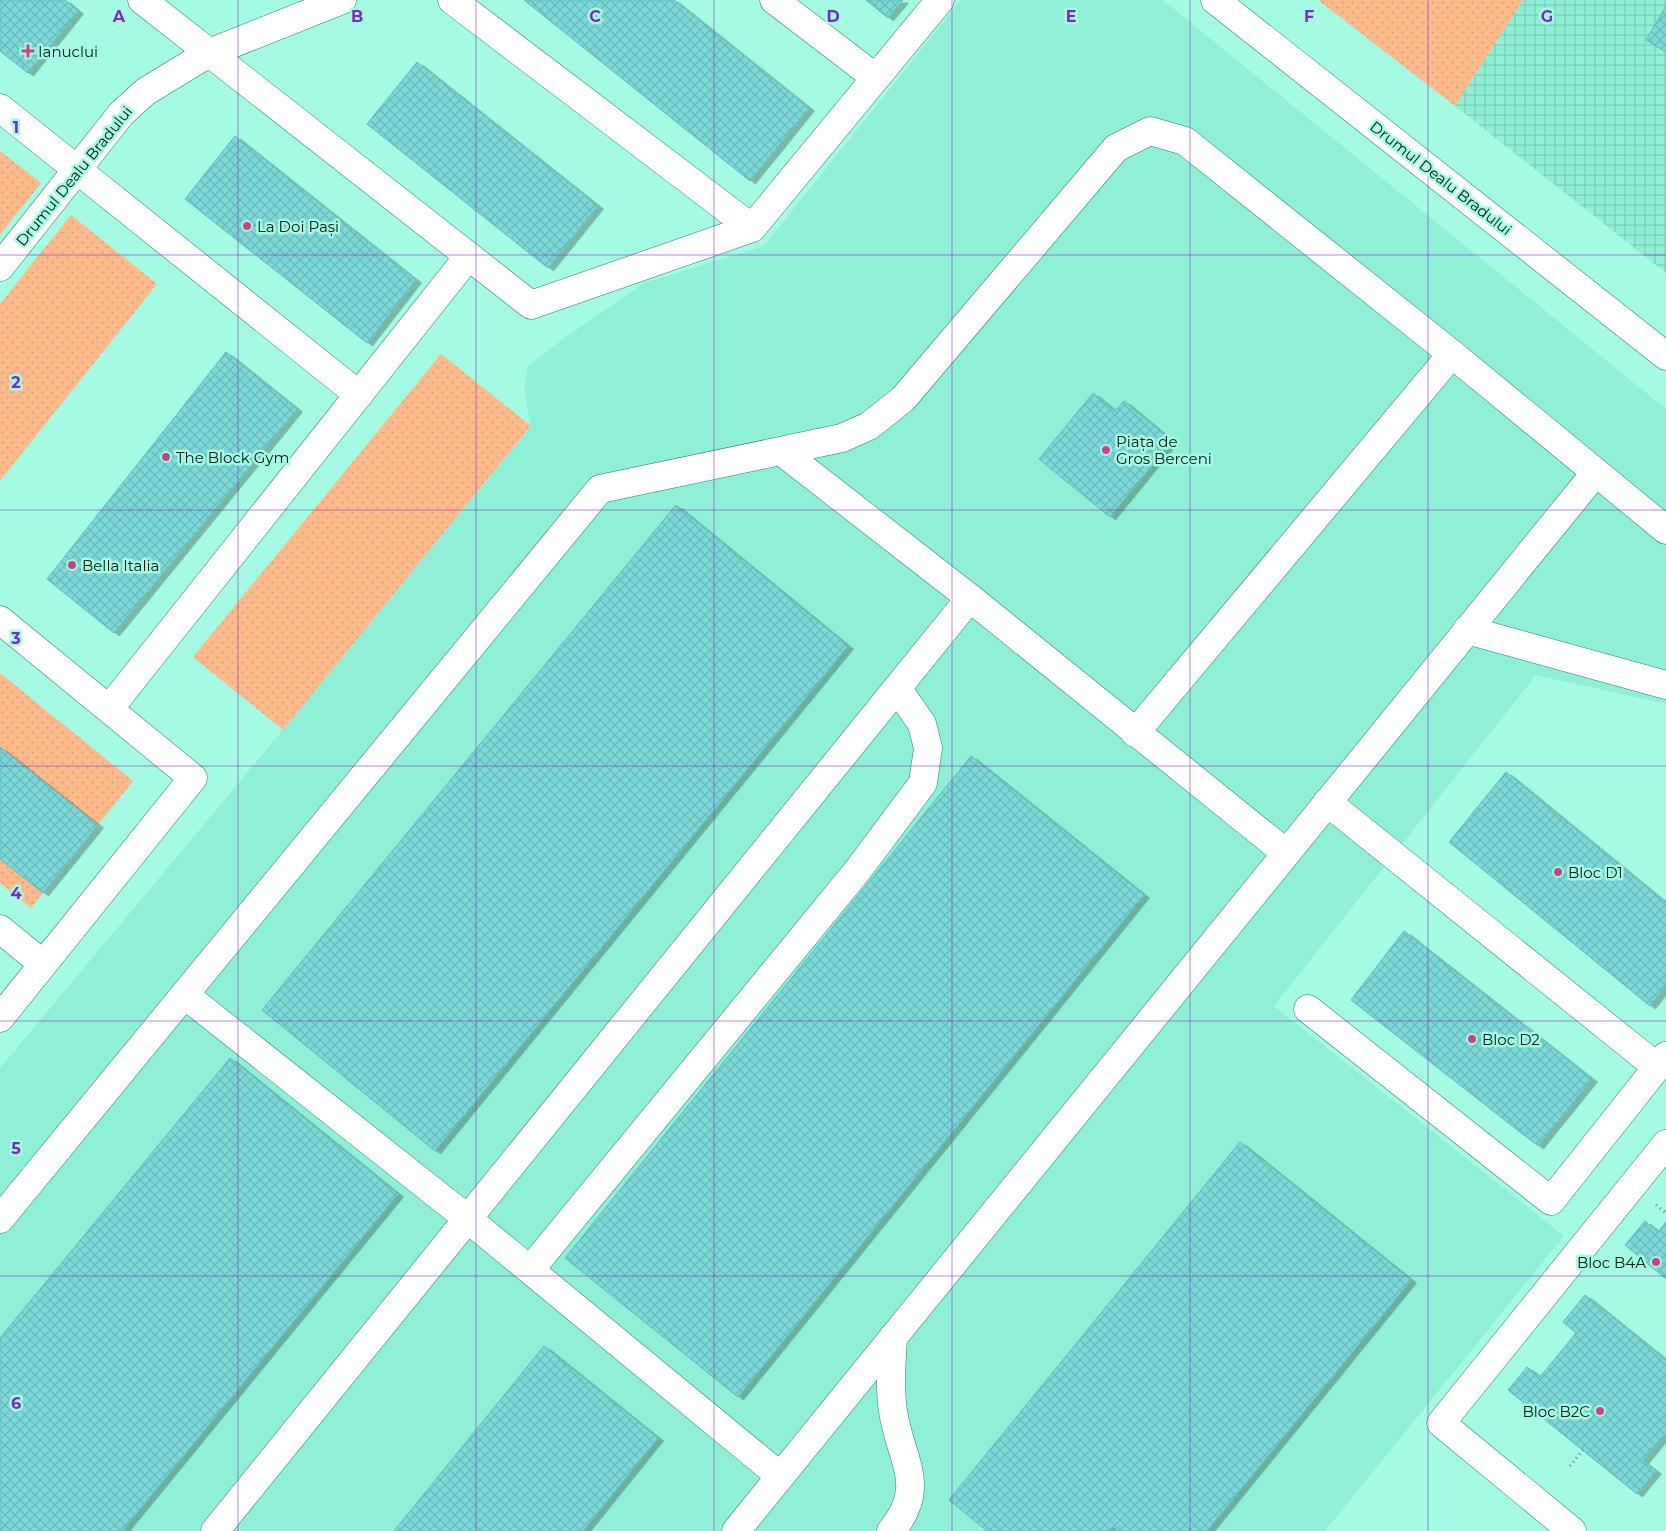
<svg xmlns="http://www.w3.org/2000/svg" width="1666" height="1531" font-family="Montserrat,sans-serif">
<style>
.built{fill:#90f0d7}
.industrial{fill:url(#industrial-grid)}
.grass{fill:url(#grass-dots)}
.building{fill:url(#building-cross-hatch);stroke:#5fbbbc;filter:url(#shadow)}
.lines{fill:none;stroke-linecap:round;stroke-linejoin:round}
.minor-casing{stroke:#267f6c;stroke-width:29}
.path{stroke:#558d7e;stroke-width:3;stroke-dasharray:1 4;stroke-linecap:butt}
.minor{stroke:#fff;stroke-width:28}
.grid{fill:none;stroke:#7b2cbf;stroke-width:1;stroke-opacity:0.55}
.poi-dot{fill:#c94281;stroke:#a5fae3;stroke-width:2}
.labels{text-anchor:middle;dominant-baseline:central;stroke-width:5;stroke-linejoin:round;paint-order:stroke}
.poi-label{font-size:15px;fill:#001913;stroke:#a5fae3;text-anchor:start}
.street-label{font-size:15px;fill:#001913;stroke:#a5fae3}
.grid-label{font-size:16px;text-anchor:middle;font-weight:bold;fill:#7b2cbf;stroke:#a5fae3;stroke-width:5;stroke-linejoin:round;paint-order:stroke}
</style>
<defs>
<pattern id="industrial-grid" width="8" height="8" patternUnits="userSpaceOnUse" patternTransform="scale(1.25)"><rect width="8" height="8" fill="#90f0d7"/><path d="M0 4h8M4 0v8" fill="none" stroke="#7acdb8"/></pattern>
<pattern id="grass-dots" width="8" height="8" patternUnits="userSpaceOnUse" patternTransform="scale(1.25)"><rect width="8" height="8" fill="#feba8b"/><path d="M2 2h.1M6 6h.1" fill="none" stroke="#d89f77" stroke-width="1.8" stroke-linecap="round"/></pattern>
<pattern id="building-cross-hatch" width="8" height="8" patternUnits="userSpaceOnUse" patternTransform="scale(1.25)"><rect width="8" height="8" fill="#7cd9d9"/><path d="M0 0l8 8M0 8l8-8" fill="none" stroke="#69bab9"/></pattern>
<filter id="shadow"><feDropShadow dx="5.5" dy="3" stdDeviation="0" flood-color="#0004"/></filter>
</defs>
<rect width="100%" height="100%" fill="#a5fae3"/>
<path class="built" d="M961,0H1163L1666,409V704L1536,675L1274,1006L1564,1236L1325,1531H0V1068L283,730L531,427L524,389L528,366L563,339L644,283L764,246Z"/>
<path class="industrial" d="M1523,0H1666V273L1455,106Z"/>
<path class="grass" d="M1318,0H1523L1455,106Z
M0,151L41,183L0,235Z
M71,215L157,284L0,481V304Z
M441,354L531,426L283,730L193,657Z
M0,673L133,781L98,825L0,747Z
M0,859L43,893L31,908L0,883Z"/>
<path class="building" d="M0,0H65L78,11L28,73L0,51Z
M524,0H674L809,108L750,181Z
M866,0H903L888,18Z
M1666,6V52L1646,40Z
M417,62L598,206L548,268L367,124Z
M235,136L416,280L367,343L185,199Z
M226,352L297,409L114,633L47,579Z
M1093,393L1115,411L1124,401L1172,441L1110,517L1039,459Z
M676,505L848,646L435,1151L262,1010Z
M0,747L98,825L43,893L0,859Z
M971,756L1144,895L738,1397L565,1258Z
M1506,772L1666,903V985L1650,1006L1449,842Z
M1404,931L1592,1079L1538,1146L1351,1000Z
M230,1058L398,1194L122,1531H0V1338Z
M1240,1142L1411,1280L1207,1531H1118L1113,1527L1109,1531H987L949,1500Z
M1645,1221L1658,1232L1666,1222V1279L1625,1245Z
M1585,1295L1666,1360V1433L1643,1461L1656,1471L1637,1494L1508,1390L1527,1367L1540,1377L1576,1333L1563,1322Z
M544,1346L658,1438L583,1531H394Z"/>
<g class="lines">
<g class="minor-casing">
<path id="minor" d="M142,0L531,305L752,228L940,0
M452,0L752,228
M774,0L876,78
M1215,0L1666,356
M0,108L359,395
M0,267L121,114L145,92L209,53L342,0
M781,451L970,598L1286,853
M0,620L193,778L0,1018
M1467,630L1666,685
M109,709L468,257
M1135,733L1452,354
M1327,802L1657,1067
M0,929L43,964
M185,995L468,1219L780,1476
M1308,1009L1551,1201L1666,1056
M0,1219L600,489L842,438L869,426L903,399L1116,148L1150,131L1185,141L1452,354L1666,530
M530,1270L858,870L923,783L928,748L922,724L897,688
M215,1531L970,598
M736,1531L1596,472
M891,1531C929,1486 900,1460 893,1411C889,1386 892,1361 893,1337
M1572,1531L1441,1423L1666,1144"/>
</g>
<path class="path" d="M1656,1205L1666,1213
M1570,1466L1583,1450"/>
<use href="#minor" class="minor"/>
</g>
<path class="grid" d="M238,0V1531M476,0V1531M714,0V1531M952,0V1531M1190,0V1531M1428,0V1531M0,255H1666M0,510H1666M0,766H1666M0,1021H1666M0,1276H1666"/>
<g class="poi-dot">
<path d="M25.5 43.5h5v5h5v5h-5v5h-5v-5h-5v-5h5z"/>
<circle cx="247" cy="226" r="5"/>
<circle cx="1106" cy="450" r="5"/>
<circle cx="166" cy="457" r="5"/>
<circle cx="72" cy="565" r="5"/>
<circle cx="1558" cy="872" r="5"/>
<circle cx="1472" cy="1039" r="5"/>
<circle cx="1656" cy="1262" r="5"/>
<circle cx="1600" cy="1411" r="5"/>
</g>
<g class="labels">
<g class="poi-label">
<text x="38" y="51">Ianuclui</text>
<text x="257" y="226">La Doi Pași</text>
<text x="1116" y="441">Piața de<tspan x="1116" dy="17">Gros Berceni</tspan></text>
<text x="176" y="457">The Block Gym</text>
<text x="82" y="565">Bella Italia</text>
<text x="1568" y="872">Bloc D1</text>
<text x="1482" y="1039">Bloc D2</text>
<text x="1646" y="1262" text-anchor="end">Bloc B4A</text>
<text x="1590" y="1411" text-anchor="end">Bloc B2C</text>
</g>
<g class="street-label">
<text transform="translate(74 176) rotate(-51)">Drumul Dealu Bradului</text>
<text transform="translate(1441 178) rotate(38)">Drumul Dealu Bradului</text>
</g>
</g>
<g class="grid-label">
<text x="119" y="22">A</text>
<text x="357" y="22">B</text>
<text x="595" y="22">C</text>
<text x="833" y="22">D</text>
<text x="1071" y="22">E</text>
<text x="1309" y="22">F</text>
<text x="1547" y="22">G</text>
<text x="16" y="133">1</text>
<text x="16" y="388">2</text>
<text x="16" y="644">3</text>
<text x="16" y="899">4</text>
<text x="16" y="1154">5</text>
<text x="16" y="1409">6</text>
</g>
</svg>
